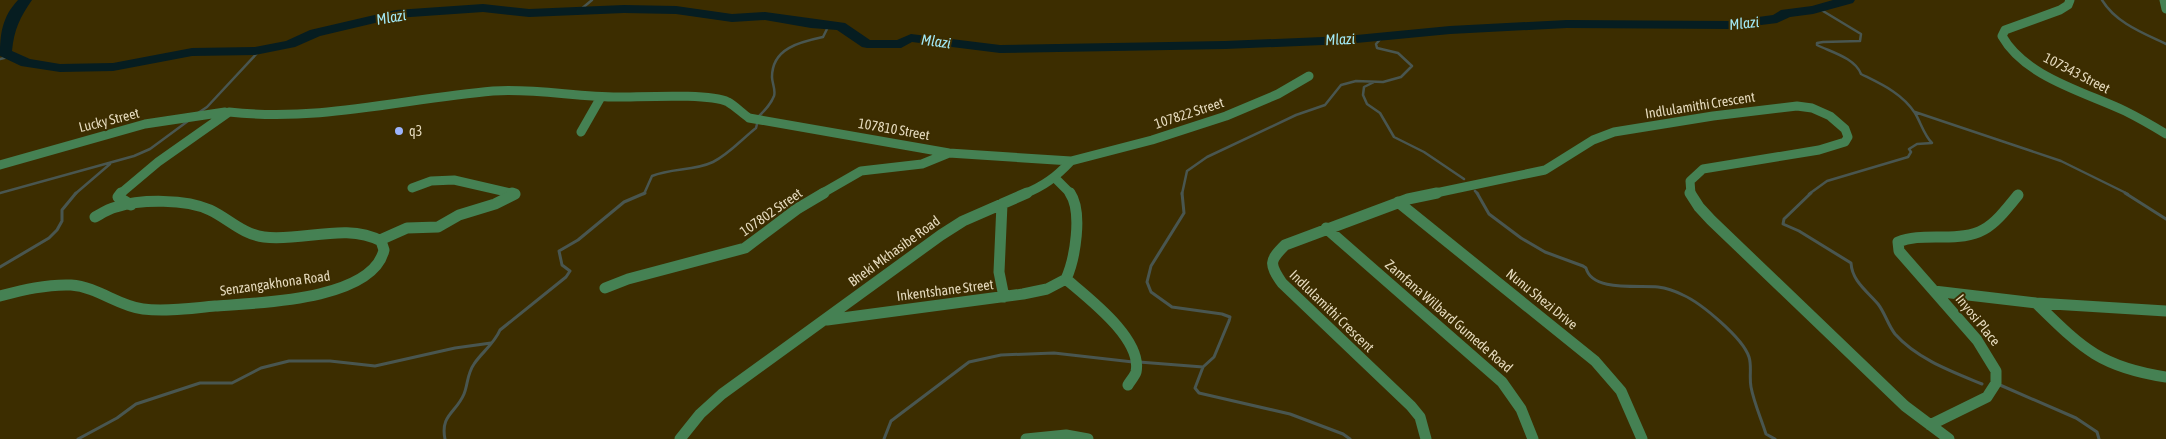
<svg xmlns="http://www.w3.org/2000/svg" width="2166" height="439" font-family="'Asap Condensed',sans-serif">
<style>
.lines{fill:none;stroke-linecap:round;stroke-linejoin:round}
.stream-far1{stroke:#495650;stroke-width:2.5}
.stream{stroke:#495650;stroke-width:3}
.river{fill:#061d21;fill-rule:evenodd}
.street-far1{stroke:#458153;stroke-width:9}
.street{stroke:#458153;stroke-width:11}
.poi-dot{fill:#9cb4fd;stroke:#3c2d00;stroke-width:2}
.labels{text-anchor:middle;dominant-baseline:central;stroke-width:4;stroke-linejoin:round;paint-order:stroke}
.street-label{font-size:14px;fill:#e5dabd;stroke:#3c2d00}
.poi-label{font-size:14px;fill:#e5dabd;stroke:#3c2d00;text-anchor:start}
.water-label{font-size:15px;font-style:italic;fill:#a2e9f6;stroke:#3c2d00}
</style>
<rect width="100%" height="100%" fill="#3c2d00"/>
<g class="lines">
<path class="stream-far1" d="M2102,0C2116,23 2143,33 2166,44
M580,10L592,0
M0,59L12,56
M1374,82L1364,87L1363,95L1367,104L1380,113L1394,137L1424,152L1464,179
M1915,112L2061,161L2128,194
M198,113L207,107L260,50
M757,118C764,111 770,106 774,96C776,90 772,83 772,77C772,48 800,42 823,37L829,25
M1475,191L1478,194
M0,193L134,156L150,149L188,121
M75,194L110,164
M644,194L652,176C672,168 694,171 713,162C729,154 742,139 756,128L757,124
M1182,194L1187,171L1207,157L1296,115L1325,105L1341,85L1356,81L1383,82L1401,77L1412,66L1398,53L1377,48L1376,44L1383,36
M1809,194L1827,181L1908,157L1911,152L1909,149L1917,144L1932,143C1924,135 1921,123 1915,113C1902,93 1881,84 1861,74C1855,58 1831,52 1817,45V43L1823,42L1860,41L1861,34L1818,8"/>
<path class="stream" d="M1477,193L1489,214L1521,238L1545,252L1583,266L1586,268C1592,292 1638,285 1658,287C1666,288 1675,291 1683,295C1701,303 1743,338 1749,357C1752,366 1749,377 1751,387C1754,403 1761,418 1766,434L1775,439
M1811,193L1784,219L1783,224L1799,231L1851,263C1852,281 1867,291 1878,304C1885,313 1888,325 1895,334C1917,359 1953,372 1982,384
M2125,193L2166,219
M0,267L49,238L57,230L62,221V210L76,193
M1139,362L1203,367L1214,357L1229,321L1230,317L1222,314L1172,307L1151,292L1147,282L1151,266L1184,213L1182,193
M1203,367L1195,388L1199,393L1290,414L1343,434L1350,439
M2000,385L2076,418L2097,432L2099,439
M78,439L117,418L136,404L200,383H232L261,368L289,361H330L375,366L455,348L491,343
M445,439C440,415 456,413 464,394C468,384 467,374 474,364C482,352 494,344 500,330L566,277L570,271L562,265L559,251L578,240L624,202L645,193
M884,439L891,421L969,362L1001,355L1054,353L1133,362"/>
<path class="river" d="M18,0H32C20,17 14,30 12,51L30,59L60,64L113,63L192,48L255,47L286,41L310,30L396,10L483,4L529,9L624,5L676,6L732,14L765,12L845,23L870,40H897L911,34L1000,45L1225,41L1346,36L1450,26L1567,20L1729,21L1773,15L1781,10L1812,6L1833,0H1855L1853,3L1813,14L1790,17L1777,23L1729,29L1567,28L1450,34L1346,44L1225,49L1000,53L912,42L901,48H867L862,47L837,30L811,28L765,20L732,22L676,14L624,13L529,17L483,12L396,18L320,36L295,47L255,55L192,56L113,71L60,72L21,66L0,56C0,34 2,17 18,0Z"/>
<path class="street-far1" d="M2070,0L2068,5L2060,10L2005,30L2002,36C2025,77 2085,92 2125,111C2139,118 2153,126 2166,134
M2164,0L2166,9
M581,132L601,97
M0,165L145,124L225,112
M1055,178L1071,194
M412,188L431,181L454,180L515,194
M120,194L158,162L229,112C321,122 402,99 493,91C535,88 576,97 618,97C642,97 709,93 728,102C735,106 742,113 749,118L949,153L1071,161L1152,140L1226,116L1278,94L1309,76
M821,194L861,171L922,164L949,153
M1024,194C1044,186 1056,177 1071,161
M1431,194L1545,170L1593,140L1614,132L1713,116L1797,106L1812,108L1830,116L1845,129L1848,137L1845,142L1819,150L1703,169L1690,181L1691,194"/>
<path class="street" d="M121,193L118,197L131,205
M512,193L515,194
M1690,193L1699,207L1711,220L1905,406L1949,439
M1398,202L1595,361L1621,391L1642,439
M1002,204L999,272L1004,297
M1326,228L1502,382L1521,409L1533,439
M380,240L407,228L438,227L459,215L495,204L515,194
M1066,279C1075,259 1083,212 1070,193
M1066,279C1088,298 1143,339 1136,372C1135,376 1130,381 1128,385
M605,288L628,279L745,248L797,209L824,193
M1934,291L2036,303L2166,311
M0,296C23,290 47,284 71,285C98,287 118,306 143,309C167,312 192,308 215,306C256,303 372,301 384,250L381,241C346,222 302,242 264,237C242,234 229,219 210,210C186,199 141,199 116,207C108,209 102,213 95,217
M2036,303C2082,348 2100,367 2166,377
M827,320L1023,294L1047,289L1066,279
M1930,425L1987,397L1996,383V371L1977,340L1899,251L1898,242C1910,237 1923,237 1936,237C1982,238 1990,230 2018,195
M680,439L700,414L722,394L941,235L963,221L1027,193
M1026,439L1066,435L1088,439
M1426,439L1420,417L1411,406L1282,283C1269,264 1269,261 1285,245L1408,199L1437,193"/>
</g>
<circle class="poi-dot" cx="399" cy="131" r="5"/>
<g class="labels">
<g class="street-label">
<text transform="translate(2077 73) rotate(27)">107343 Street</text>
<text transform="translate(1700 105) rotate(-9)">Indlulamithi Crescent</text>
<text transform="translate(1189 113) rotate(-18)">107822 Street</text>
<text transform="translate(109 120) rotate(-14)">Lucky Street</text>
<text transform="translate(894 129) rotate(10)">107810 Street</text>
<text transform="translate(771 212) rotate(-35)">107802 Street</text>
<text transform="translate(894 251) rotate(-36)">Bheki Mkhasibe Road</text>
<text transform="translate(275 283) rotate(-8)">Senzangakhona Road</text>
<text transform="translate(945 290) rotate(-7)">Inkentshane Street</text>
<text transform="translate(1542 299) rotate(39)">Nunu Shezi Drive</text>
<text transform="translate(1332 311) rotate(44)">Indlulamithi Crescent</text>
<text transform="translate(1449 316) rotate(41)">Zamfana Wilbard Gumede Road</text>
<text transform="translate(1978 320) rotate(51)">Inyosi Place</text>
</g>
<g class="poi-label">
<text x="409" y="131">q3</text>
</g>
<g class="water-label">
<text transform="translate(391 17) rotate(-10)">Mlazi</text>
<text transform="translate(1744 23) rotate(-6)">Mlazi</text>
<text transform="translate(1340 39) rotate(-3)">Mlazi</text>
<text transform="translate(936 41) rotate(8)">Mlazi</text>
</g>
</g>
</svg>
